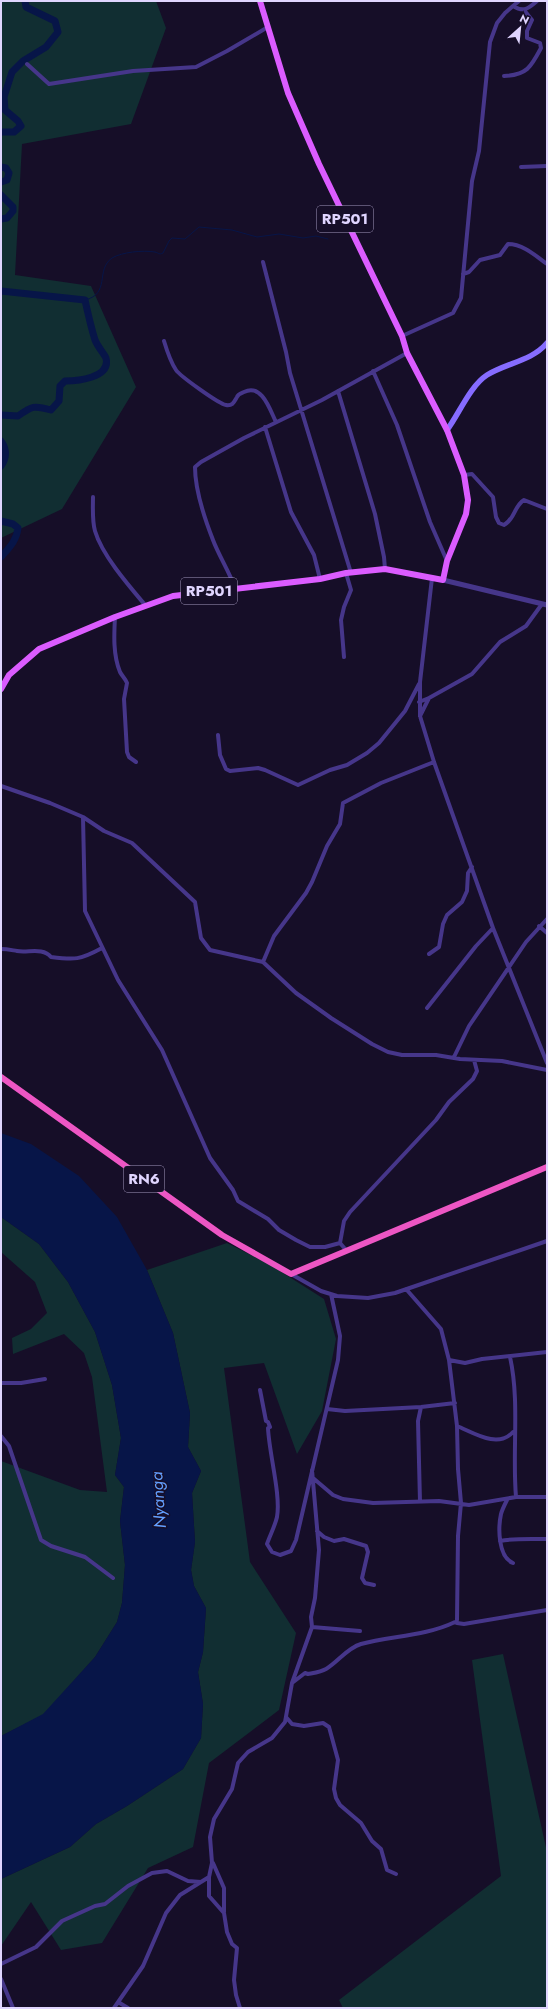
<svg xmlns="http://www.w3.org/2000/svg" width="548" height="2009" font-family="Jost,sans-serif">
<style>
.green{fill:#112e32}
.water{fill:#071548}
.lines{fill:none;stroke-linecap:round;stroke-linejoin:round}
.stream{stroke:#071548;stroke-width:1}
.river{stroke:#071548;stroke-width:7}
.minor{stroke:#46368a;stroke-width:4}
.tertiary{stroke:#46368a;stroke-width:5}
.secondary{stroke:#866cff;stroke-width:5.5}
.primary{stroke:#db5cff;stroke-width:6}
.trunk{stroke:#ed56c4;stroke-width:6}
.labels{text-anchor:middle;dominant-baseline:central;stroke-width:3;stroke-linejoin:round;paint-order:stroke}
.shield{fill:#160e28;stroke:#a399be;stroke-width:1}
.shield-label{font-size:15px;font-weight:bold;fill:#e0d5ff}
.water-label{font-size:17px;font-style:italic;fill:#639fff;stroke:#160e28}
</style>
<rect width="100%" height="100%" fill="#160e28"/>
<path class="green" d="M1,1H156L166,28L131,124L22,144L15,275L91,286L136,387L62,509L1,538Z
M1,1217L39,1244L68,1282L95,1332L112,1385L121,1438L115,1475L124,1487L120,1521L125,1565L122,1603L117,1622L95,1657L43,1715L1,1736V1461L80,1490L107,1492L92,1377L84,1353L64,1334L13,1354L12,1338L31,1329L47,1313L35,1282L1,1252Z
M227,1243L269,1264L324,1299L336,1339L322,1411L297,1454L264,1363L224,1368L250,1562L296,1633L279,1710L209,1763L193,1847L148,1868L102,1943L61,1950L31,1902L1,1946V1879L70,1847L96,1824L127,1806L183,1769L201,1738L203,1704L198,1672L203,1652L206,1608L194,1586L191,1570L195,1542L192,1493L201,1471L188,1447L190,1413L173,1333L147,1270Z
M503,1654L547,1852V2008H343L339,2000L501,1876L472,1660Z"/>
<path class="water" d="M1,1133L31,1144L79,1176L117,1217L147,1270L173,1333L190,1413L188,1447L201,1471L192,1493L195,1542L191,1570L194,1586L206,1608L203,1652L198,1672L203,1704L201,1738L183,1769L127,1806L96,1824L70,1847L1,1879V1736L43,1714L95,1657L117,1622L122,1603L125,1565L120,1521L124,1487L115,1475L121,1438L112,1385L95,1332L68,1282L39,1244L1,1217Z"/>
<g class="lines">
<path class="stream" d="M85,300C111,294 95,270 112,258C122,252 143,250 155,252C159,253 159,255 163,253L169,241L172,238L185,239L199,227L232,230L257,237L279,234L303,238L316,236L328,239"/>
<path class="river" d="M1,132H14L21,126L18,121L5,110L4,97L12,72L23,61L46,47L58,32L55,21L26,7L25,1
M1,167L6,168L9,173L7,180L1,182
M1,195L13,207V211L7,218L1,219
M1,291L85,300C88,314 91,327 95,340C98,347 104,354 106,358C111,378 77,381 65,381L60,386L59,401L51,410C34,405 32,406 18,416L1,415
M1,441C7,449 7,458 1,466
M1,521L13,524L18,528C17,540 9,548 1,557"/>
<path class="minor" d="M513,6L519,1
M27,64L49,84L133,71L196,67L227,51L268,27
M504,76C527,75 531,67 541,48L540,43L527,38V31L532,20L524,10
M521,167L547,166
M263,262L286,352L290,373L351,573
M463,274L469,272L480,260L500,255L508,244C523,244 536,256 547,264
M402,336L453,313L461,298L472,181L479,151L490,42L497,23L505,13L513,6C524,13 529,8 537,1
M164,341C167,351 170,361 176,370C180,376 219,404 226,405C233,406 234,402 237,397C238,394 242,393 244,392C262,383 270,410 276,422
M373,371L397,425L430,522L447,561
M338,391L375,514L384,557L385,569
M265,427L291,512L314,555L320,579
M464,475L472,474L493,497L496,517L499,523L504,525C515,519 514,506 524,500L547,509
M93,497C93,507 92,521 95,531C102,555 129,586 146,606
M432,578L420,682V716L434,762L493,928L547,1063
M235,588C229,571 219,556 213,540C204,517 195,491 195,467L201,462L244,438L322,400L407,353
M115,617C114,635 113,655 120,672C122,676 125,678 127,683L124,699L127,752L129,757L136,762
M344,657L341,620L344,607L351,590L346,573
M419,702L429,698L472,674L500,642L526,626L542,604
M420,716L429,698
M218,735L220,755L226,769L230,771L258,768L265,770L298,785L330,770L347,765L367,753L379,743L405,711L419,684
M1,786L50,803L83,817L104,831L132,843L195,902L201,938L210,950L263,962L296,993L331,1018L372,1044L388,1052L402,1055H436L460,1059L502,1061L547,1070
M83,817L85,911L118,980L162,1050L210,1158L233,1190L238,1201L268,1219L279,1230L296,1240L310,1247H325L340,1243
M539,926L547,933
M1,949C7,949 11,950 17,951C28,953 43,947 51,957C75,960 80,960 102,948
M429,954L439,947L443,924L447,915L462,902L467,891L468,873L472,867
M263,962L274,936L306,893L312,882L327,846L340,824L343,803L381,783L434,762
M427,1008L476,946L493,928
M454,1057L469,1026L526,942L547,919
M346,1250L340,1243L344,1221L350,1212L436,1120L449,1102L473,1079L477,1071L474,1060
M291,1274L321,1291L337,1296L368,1298L395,1293L547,1241
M406,1289L441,1329L449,1360L465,1363L482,1359L547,1352
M510,1357C520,1402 512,1451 516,1497
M449,1360L457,1426L458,1469L461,1503L458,1536L457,1620
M1,1383H21L45,1379
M260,1390L266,1421L268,1422L270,1427L268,1428C269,1453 281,1495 277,1517C275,1526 270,1535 267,1544L272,1552L280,1555L291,1551L296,1540L338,1360L340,1336L331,1294
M327,1409L345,1411L421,1407L455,1403
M457,1426C474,1433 498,1449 513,1432
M1,1436L9,1446L41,1540L51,1546L85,1557L113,1578
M313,1478L333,1495L343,1499L373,1503L439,1501L469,1505L516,1497H547
M507,1500C505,1504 502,1510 501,1514C498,1528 498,1557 513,1563
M420,1502L418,1421L421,1407
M317,1531L324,1537L334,1541L344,1539L366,1546L368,1552L362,1578L365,1583L374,1585
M500,1541C515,1538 532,1539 547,1539
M457,1623L464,1624L547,1610
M312,1627L360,1631
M292,1683L305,1673L308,1674C313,1673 321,1672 326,1669C338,1662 347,1648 361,1644C391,1636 426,1636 455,1622
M286,1717L292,1724L304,1726L323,1723L329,1727L338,1760L334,1789L336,1798L340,1805L361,1823L372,1841L381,1849L387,1870L396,1874
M213,1863L224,1888V1912
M209,1877V1896L224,1913L227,1932L232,1944L237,1948L234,1980L236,1995L240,2008
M1,1964L36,1947L62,1921L95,1906L105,1904L128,1886L152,1873L167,1871L188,1881L201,1882
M1,1979L13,2008
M118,2002L128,2008
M114,2008L143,1966L166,1913L180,1895L209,1877L212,1863L210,1837L214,1819L232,1789L238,1763L248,1752L272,1738L285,1722L292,1683L312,1627L311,1617L315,1598L319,1550L312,1470"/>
<path class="tertiary" d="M443,580L547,605"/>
<path class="secondary" d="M447,430C459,414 470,386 487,375C506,363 532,361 547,343"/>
<path class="primary" d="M1,689L9,675L39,649L115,617L173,596L320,579L346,573L385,569L443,580L447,561L466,514L468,500L464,475L447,430L407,353L402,336L319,164L288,93L260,1"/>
<path class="trunk" d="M1,1077L222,1235L291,1274L547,1167"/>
</g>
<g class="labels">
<g class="shield">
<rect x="317" y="206" width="56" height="26" rx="3"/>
<rect x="181" y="578" width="56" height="26" rx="3"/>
<rect x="124" y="1166" width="40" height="26" rx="3"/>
</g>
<g class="shield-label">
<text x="345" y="219">RP501</text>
<text x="209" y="591">RP501</text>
<text x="144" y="1179">RN6</text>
</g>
<g class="water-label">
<text transform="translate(158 1500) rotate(-94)">Nyanga</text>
</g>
</g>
<rect width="548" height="2009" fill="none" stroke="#e0d5ff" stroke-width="4"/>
<g transform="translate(520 28) rotate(27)" stroke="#160e28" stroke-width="3" paint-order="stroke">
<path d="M0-3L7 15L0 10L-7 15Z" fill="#e0d5ff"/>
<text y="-6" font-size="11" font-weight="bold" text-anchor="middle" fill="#e0d5ff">N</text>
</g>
</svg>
